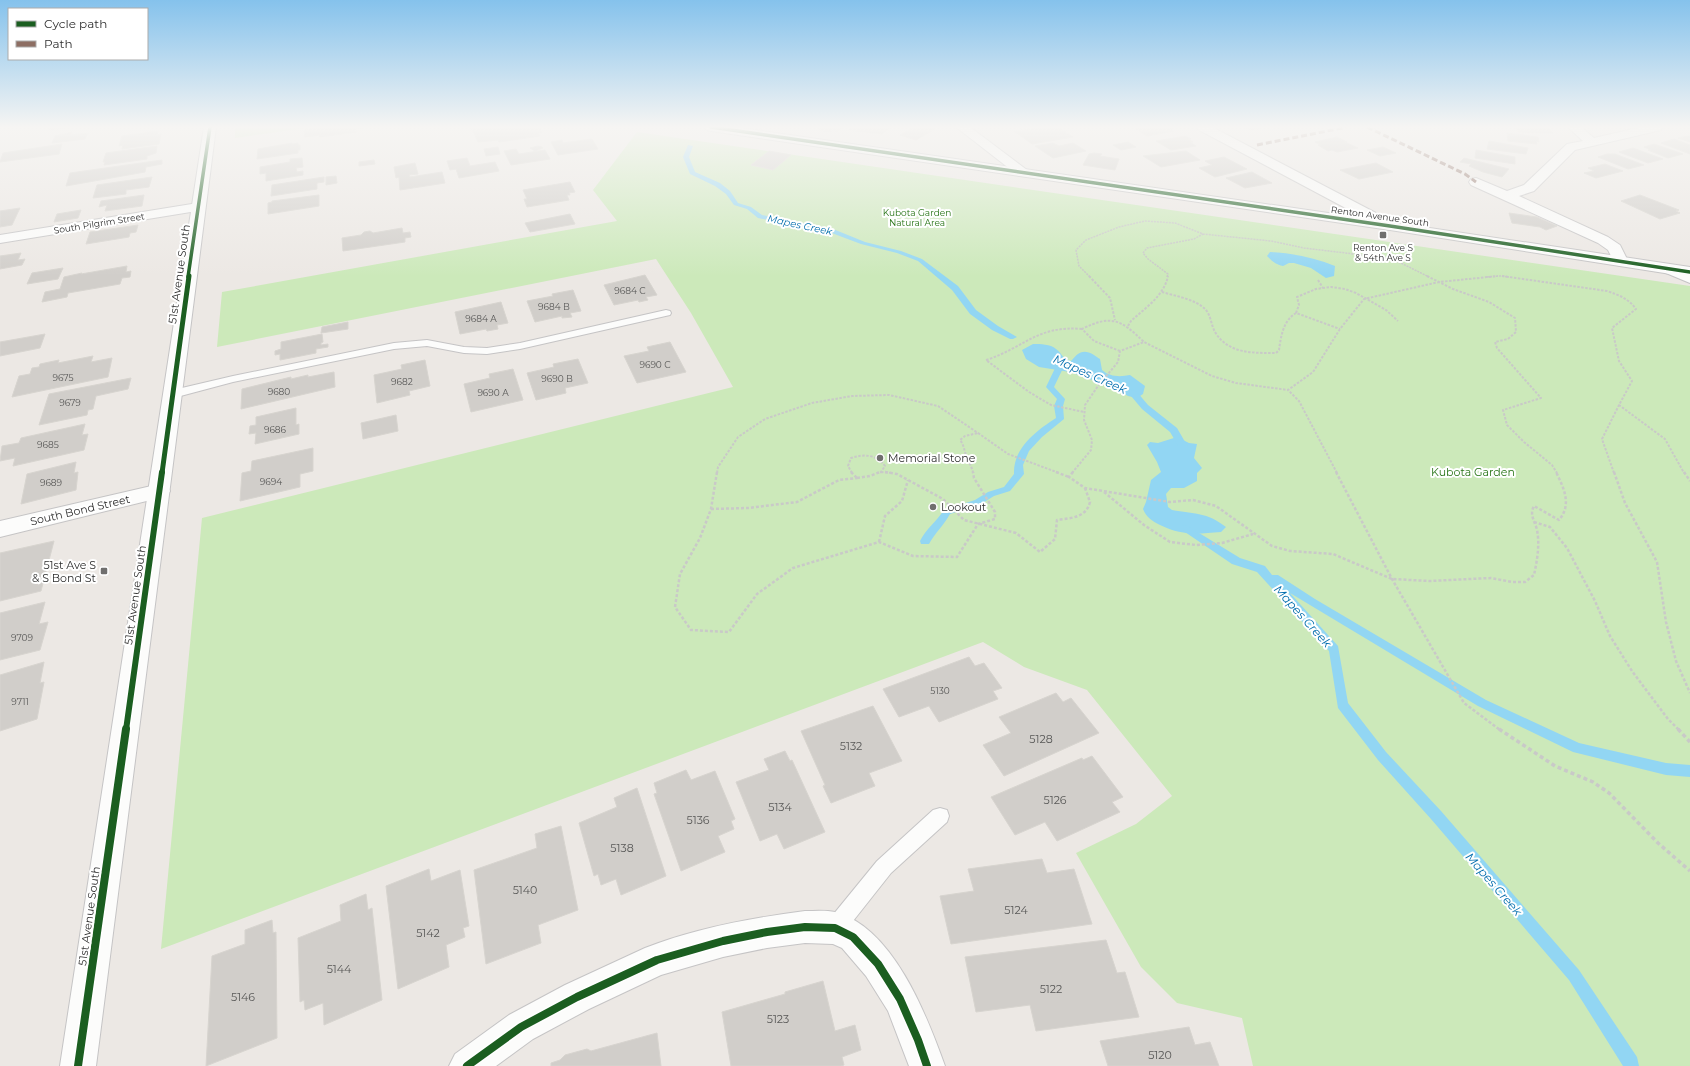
<svg xmlns="http://www.w3.org/2000/svg" width="1690" height="1066" font-family="Montserrat,sans-serif">
<style>
.green{fill:#cce9ba}
.water{fill:#92d6f3}
.lines{fill:none;stroke-linecap:round;stroke-linejoin:round}
.stream{fill:#92d6f3;fill-rule:evenodd}
.building{fill:#d1ceca;stroke:#d7d4cf}
.lane-casing{stroke:#c5c4c5;stroke-width:2}
.street-casing{stroke:#c5c4c5;stroke-width:2}
.secondary-casing{stroke:#c5c4c5;stroke-width:2}
.path-far3{stroke:#c9c9c8;stroke-width:1.5;stroke-dasharray:2 1;stroke-linecap:butt}
.path-far2{stroke:#c9c9c8;stroke-width:2;stroke-dasharray:2.5 1.5;stroke-linecap:butt}
.path-far1{stroke:#c9c9c8;stroke-width:2.5;stroke-dasharray:3 2;stroke-linecap:butt}
.path{stroke:#c9c9c8;stroke-width:3.5;stroke-dasharray:4 3;stroke-linecap:butt}
.lane{fill:#fcfcfb;fill-rule:evenodd}
.street{fill:#fcfcfb;fill-rule:evenodd}
.secondary{fill:#fcfcfb;fill-rule:evenodd}
.quiet{stroke:#8d6e63;stroke-width:3;stroke-dasharray:6 3;stroke-linecap:butt}
.cycleway-far3-casing{stroke:#fff;stroke-width:5}
.cycleway-far2-casing{stroke:#fff;stroke-width:7}
.cycleway-far1-casing{stroke:#fff;stroke-width:9}
.cycleway-casing{stroke:#fff;stroke-width:11}
.cycleway-far3{stroke:#1b5e20;stroke-width:3.5}
.cycleway-far2{stroke:#1b5e20;stroke-width:5}
.cycleway-far1{stroke:#1b5e20;stroke-width:6}
.cycleway{stroke:#1b5e20;stroke-width:8}
.poi-dot{fill:#706f6e;stroke:#fff;stroke-width:1.5}
.labels{text-anchor:middle;dominant-baseline:central;stroke-width:4;stroke-linejoin:round;paint-order:stroke}
.far-park-label{font-size:9px;fill:#267315;stroke:#fff}
.far-street-label{font-size:9px;fill:#2e2e2e;stroke:#fff}
.far-poi-label{font-size:9px;fill:#2e2e2e;stroke:#fff}
.number-label{font-size:9px;fill:#585857}
.far-water-label{font-size:10px;font-style:italic;fill:#026dad;stroke:#fff}
.street-label{font-size:11px;fill:#2e2e2e;stroke:#fff}
.poi-label{font-size:11px;fill:#2e2e2e;stroke:#fff;text-anchor:start}
.park-label{font-size:11px;fill:#267315;stroke:#fff}
.near-number-label{font-size:11px;fill:#585857}
.water-label{font-size:12px;font-style:italic;fill:#026dad;stroke:#fff}
</style>
<rect width="100%" height="100%" fill="#ece8e4"/>
<path class="green" d="M235,127H313L235,138Z
M637,132L1690,286V1066H1253L1242,1018L1177,1003L1141,967L1076,853L1136,824L1172,796L1087,690L1024,667L983,642L161,949L202,518L733,387L691,313L656,259L217,347L222,292L617,221L593,190Z"/>
<path class="water" d="M1270,252C1292,253 1315,258 1335,266L1334,276L1326,278L1311,268L1294,263H1289L1283,266C1275,264 1272,261 1267,256Z
M1033,344C1041,344 1050,344 1056,349C1063,354 1061,358 1071,361C1073,359 1076,355 1078,354C1086,348 1094,355 1100,359L1102,370C1110,377 1120,377 1130,375L1145,386L1143,394L1137,398L1128,396L1112,387L1070,372L1039,367L1026,359L1022,350Z
M1177,437L1189,443L1197,444L1194,458L1202,468L1197,473V481L1184,488H1171L1166,494L1168,507L1172,510C1194,514 1207,512 1226,527L1221,532C1197,534 1183,536 1160,525C1152,521 1146,517 1143,509L1146,502L1151,480L1161,472L1157,462L1147,445L1150,442L1158,443Z"/>
<g class="lines">
<path class="stream" d="M688,145L693,146L689,157L695,172L720,183L730,191L738,203L751,207L762,215L833,229L865,242L901,251L922,259L958,286L976,310L998,326L1017,337L1013,339H1010L992,330L970,314L952,290L918,261L897,253L861,244L829,232L758,218L747,209L734,205L726,194L715,186L690,174L683,157Z
M1059,360H1062L1066,362L1054,387L1065,399L1063,406L1064,419L1042,437L1029,451L1023,465L1024,474L1010,491L994,496L981,504L950,514C944,525 935,533 929,544H921L920,541C926,529 936,522 944,510L975,500L988,492L1004,487L1014,474C1013,448 1036,431 1056,418L1054,406L1057,399L1046,387Z
M1126,388L1137,392L1148,405L1177,428L1188,447L1186,449H1180L1170,432L1142,409L1131,396L1122,391Z
M1186,525L1240,558L1265,566L1272,575H1278L1315,599L1486,700L1579,743L1666,763L1690,765V777L1666,775L1573,752L1478,706L1290,593L1338,646L1348,703L1386,752L1441,811L1579,970L1637,1057L1639,1066H1623L1569,980L1431,819L1378,760L1338,708L1329,651L1257,572L1232,564L1182,530L1181,528L1182,526Z"/>
</g>
<path class="building" d="M50,127H72L49,130Z
M325,127H369L356,129V132L320,137L319,135L305,137L304,130Z
M476,127H539L542,132L539,133L540,136L499,142L498,140L478,142L472,129Z
M820,127H842L837,131L833,130L830,132L819,130L822,127Z
M852,127H890L882,134L849,130Z
M915,127H927L935,129L916,140L900,135Z
M1050,127H1057L1073,137L1032,144L1014,131Z
M1136,127H1167L1174,131L1147,136L1136,129H1139Z
M1244,127H1267L1251,130Z
M1515,127H1547L1553,133L1519,132Z
M158,131L157,135L161,134L159,144L122,149L123,145L119,146L122,136Z
M72,132L71,135L88,133L85,139L52,143L55,136Z
M1507,133L1538,137L1539,142L1536,141L1537,144L1508,141Z
M1186,136L1191,139H1188L1193,142H1190L1196,146L1171,150L1156,141Z
M1687,136H1690V142L1678,138Z
M1337,137L1347,142H1345L1358,148L1337,152L1332,150L1328,151L1318,145H1321L1315,142Z
M592,139L598,149L558,155L551,142L562,140L563,143Z
M1674,139L1690,145V154L1661,143Z
M1489,141L1528,148L1526,154L1487,149Z
M1128,142L1136,147L1121,150L1113,145Z
M292,143V144L298,143V145H300V150H298V153L257,159L258,149Z
M1053,143L1059,146L1073,143L1086,151L1053,158L1035,146Z
M62,144L59,154L0,162L3,153Z
M1654,144L1683,154L1668,158L1648,150H1651L1644,147Z
M157,146L156,153L147,156V159L104,165L105,162H103L106,153Z
M538,146L542,147L543,148L535,151L530,148Z
M498,147L500,154L486,156L484,149Z
M1383,147L1396,153L1380,156L1367,150Z
M1633,148L1663,159L1648,163L1619,152Z
M516,149L519,154L545,150L550,159L511,165L504,151Z
M1476,150L1515,157V164L1475,158Z
M769,151L791,155L773,170L751,165Z
M1186,151L1200,160L1161,167L1143,156Z
M1094,153L1102,154L1100,156L1119,159L1115,170L1083,165L1089,154Z
M1607,154H1615L1644,165L1628,169L1598,157Z
M1224,157L1247,169L1215,177L1199,168L1212,165L1205,161Z
M302,158L303,167L296,168L297,172L303,171V175L266,181V173L260,174V167L290,162V159Z
M467,158L470,166L495,162L499,171L459,178L456,169L450,170L447,161Z
M1464,158L1509,169L1502,177L1483,172L1469,166L1471,164L1460,162Z
M162,160V164L146,167L145,172L66,186L70,173Z
M374,160L375,164L359,166V162Z
M415,163L418,174L409,175L410,177L442,172L445,183L400,190L399,177L396,178L394,167Z
M1376,163L1393,172L1359,179L1340,170Z
M1605,164L1623,171L1596,178L1584,173L1594,171L1588,168Z
M1252,172L1272,183L1245,188L1226,178Z
M336,176L337,183L326,185V177Z
M152,177L149,187L126,190V194L93,198L97,185Z
M324,177V182L317,183V189L271,196L272,185Z
M570,182L575,192L569,193L570,195H567L569,200L527,207L524,199H527L523,190Z
M144,195L142,206L105,211L107,205L99,207L101,201Z
M319,195V206L268,214V203L272,202V201Z
M1640,195L1679,210L1676,211L1680,213L1660,219L1621,201Z
M20,208L12,225L0,227V211Z
M81,210L78,218L54,222L57,214Z
M1509,213L1537,217L1557,226L1546,230L1540,227L1512,223Z
M570,214L575,224L530,232L525,223Z
M138,225L136,232L130,233L129,237L86,244L90,232Z
M402,228L403,233L410,232L411,237L405,238V242L343,251L342,238L361,235L364,232L370,231L373,233Z
M21,253L18,260L25,259L22,265L0,269V256Z
M127,266L126,272L131,271L130,277L122,278L120,284L68,293L67,297L42,302L45,292L60,289L64,277L82,273L81,274Z
M63,268L58,279L27,284L32,273Z
M645,275L657,295L646,297L648,300L639,302L638,300L614,305L604,285Z
M573,290L581,311L570,313L572,317L562,318V316L535,322L527,301L553,296L552,294Z
M501,302L508,323L497,325L498,329L487,331L486,329L460,334L455,312Z
M348,322V329L321,333L322,327Z
M45,334L40,348L0,356V342Z
M322,334L323,342L321,343V345L328,344V347L316,349V353L280,360V354L275,355V351L281,349V342Z
M670,342L686,372L637,383L624,356L649,351L647,347Z
M93,356L91,362L112,358L108,377L12,397L19,376L30,374L32,368L39,367L40,364L59,360L58,363Z
M578,359L588,383L565,388L566,393L536,400L527,373L554,367L553,364Z
M425,360L430,386L409,391L410,395L377,403L374,375L402,369L401,365Z
M513,369L523,400L471,412L464,384L490,378L489,374Z
M334,372L335,387L241,409L242,389L291,377V379L308,375V377Z
M131,378L128,389L96,396L93,409L88,410L87,415L39,425L49,394Z
M296,408V425L299,424V434L255,444L256,433L249,434L250,426L256,425V417Z
M396,415L398,431L363,439L361,423Z
M85,424L82,435L88,434L84,450L13,466L15,458L0,461L2,446L19,443L21,438Z
M313,448V471L300,474V487L240,501L242,473L251,471L252,461Z
M76,462L74,473L78,472L76,490L21,504L27,474Z
M54,541L41,591L0,601V553Z
M45,602L39,624L48,622L40,650L0,660V613Z
M969,657L975,666L984,663L1002,688L993,691L998,699L939,722L929,706L899,717L883,689Z
M44,662L40,683L44,682L37,719L0,731V675Z
M1056,693L1063,702L1071,698L1099,733L1004,776L983,745L1011,733L999,717Z
M873,706L902,761L869,773L875,786L831,803L823,786L825,785L801,731Z
M785,751L790,761L792,760L825,832L784,849L777,834L760,841L736,782L769,770L764,759Z
M1092,756L1123,797L1112,802L1120,812L1057,841L1045,822L1015,835L991,797L1082,758L1083,760Z
M686,770L691,780L715,771L735,819L731,821L734,829L718,836L725,852L681,871L654,794L657,793L654,783Z
M637,788L666,876L621,895L616,879L601,885L598,874L594,876L579,823L617,807L614,798Z
M561,826L578,910L538,925L541,943L486,964L474,870L537,848L535,834Z
M1042,859L1047,873L1074,869L1092,924L951,944L940,896L974,891L968,869Z
M429,869L431,881L460,870L469,926L463,928L465,937L446,945L449,967L398,989L386,886Z
M366,894L368,910L372,908L382,1000L324,1025L323,1003L305,1010L304,1000L300,1002L298,938L341,921L340,905Z
M272,920L273,933L276,932L277,1038L206,1066L212,956L245,944V930Z
M1106,940L1117,973L1125,972L1139,1017L1036,1031L1030,1005L976,1012L965,957Z
M823,981L835,1031L855,1025L861,1050L842,1057L844,1065L841,1066H731L722,1012L785,994V992Z
M1189,1027L1195,1045L1210,1042L1219,1066H1108L1100,1041Z
M657,1033L661,1066H551V1063L560,1060L565,1055L587,1049L591,1051Z"/>
<g class="lines">
<g class="lane-casing">
<path id="lane" d="M666,310L670,311L671,313L670,315L520,349L487,354L464,353L427,346L394,349L233,382L173,398L169,397L167,394L169,391L233,376L394,343L427,340L464,347L487,348L520,343Z
M940,808L947,810L949,816L947,822L891,873L842,935L835,938L828,935L825,928L828,921L877,861L933,810Z"/>
</g>
<g class="street-casing">
<path id="street" d="M956,127H970L1031,173L1029,176H1019Z
M1197,127H1212L1395,223L1397,226L1395,229L1390,230L1385,229L1199,130Z
M1568,127H1581L1594,138L1642,127H1663L1661,130L1575,150L1534,191L1519,196L1608,237L1620,245L1628,261L1625,264L1620,266L1615,264L1608,250L1598,243L1471,185L1469,182L1471,179L1476,178L1507,191L1524,185L1567,144L1583,141Z
M198,203L203,204L205,207L203,210L0,243V235Z
M1671,265L1690,272V283L1666,273L1663,270L1666,267Z
M160,484L167,486L170,491L167,496L0,537V521Z
M805,911C815,911 826,910 835,912C893,927 927,1016 945,1066H909L888,1011L866,976L842,948L833,944L805,943L767,948L723,957L661,975L589,1009L533,1039L496,1066H449L455,1054L509,1015L565,985L645,948C696,928 751,918 805,911Z"/>
</g>
<g class="secondary-casing">
<path id="secondary" d="M204,127H216L96,1066H60Z
M705,127H735L1390,222L1690,267V277L1390,230L711,131L707,130Z"/>
</g>
<path class="path-far3" d="M1090,277L1079,266L1076,250L1086,240L1119,227L1145,221L1175,223L1203,234L1271,241L1304,248L1379,257L1401,263L1429,277
M1167,277L1168,274L1148,259L1143,253L1147,248L1194,239L1203,234
M1487,277L1500,276L1509,277"/>
<path class="path-far2" d="M1089,276L1110,298L1115,320
M1427,276L1453,289L1489,302L1515,318L1516,332L1508,339L1495,342L1497,348L1541,398L1503,410L1507,425L1524,442L1552,465L1557,473
M1502,276L1607,291C1619,295 1629,299 1636,309L1612,328L1619,361L1632,381L1619,405L1665,439L1684,473
M1318,280L1323,288
M1162,292C1175,296 1195,299 1205,309C1211,315 1211,325 1215,332C1228,354 1253,353 1276,353L1279,350C1281,336 1283,321 1296,313L1340,329
M1296,313L1299,305L1297,297L1316,289L1331,287L1345,289L1356,293L1386,310L1398,321
M1128,326L1131,321C1145,308 1164,296 1168,276
M1082,329C1037,325 1024,348 986,360L1029,392L1051,405L1084,412
M1120,351L1094,341L1082,329C1112,314 1121,320 1144,342
M978,433L1008,454L1059,473
M881,472L893,473
M717,473L718,467L738,437L765,419L812,403L852,396L889,395L938,406L978,433
M852,473L848,466L851,458C864,454 876,454 885,466L881,472L877,473
M973,473C972,466 968,462 966,455C964,450 964,445 960,440L965,436L978,433
M1072,473L1091,450L1092,440L1084,420L1085,405L1098,386L1118,362L1120,351L1144,342L1212,376L1236,383L1288,390
M1337,473L1299,401L1288,390L1313,372L1340,329L1364,299L1439,282L1498,276
M1614,473L1602,439L1619,405"/>
<path class="path-far1" d="M717,472L711,509L700,538L680,574L675,607L691,630L729,632L757,594L793,568L879,542L913,556L957,557L978,524L995,519V512L974,478L973,472
M851,472L857,478
M885,472L897,474L943,499L964,520L1016,533L1040,552L1055,539L1057,520C1071,518 1086,518 1090,502L1085,488
M1056,472L1069,477
M1073,472L1069,477L1085,488L1170,502L1193,500L1216,506L1272,546L1290,551L1333,554L1392,579L1429,581L1491,578L1512,582H1525L1534,575C1537,561 1540,545 1537,530C1535,521 1529,515 1534,506L1559,520C1572,505 1564,488 1556,472
M1336,472L1392,579L1464,703L1500,730
M1614,472L1625,503L1657,562L1666,622L1676,661L1690,693
M1684,472L1690,481
M857,478L870,476L880,472
M1104,492L1144,525L1170,542L1196,545L1222,543L1253,534
M711,509L748,508L797,502L839,480L857,478
M1534,522L1550,527L1567,548L1595,601L1610,636L1632,671L1668,719L1679,730
M879,542L885,516L902,501L908,480"/>
<path class="path" d="M1499,729L1555,766L1593,782L1609,793L1658,843L1690,871
M1678,729L1690,742"/>
<use href="#lane" class="lane"/>
<use href="#street" class="street"/>
<use href="#secondary" class="secondary"/>
<path class="quiet" d="M1367,127L1465,174L1476,182
M1257,145L1347,127"/>
<g class="cycleway-far3-casing">
<path id="cycleway-far3" d="M711,127L1390,226L1690,272
M188,277L210,127"/>
</g>
<g class="cycleway-far2-casing">
<path id="cycleway-far2" d="M162,473L189,276"/>
</g>
<g class="cycleway-far1-casing">
<path id="cycleway-far1" d="M126,730L162,472"/>
</g>
<g class="cycleway-casing">
<path id="cycleway" d="M78,1066L126,729
M467,1066L521,1027L577,997L657,960L723,941L767,932L805,927L835,928L853,937L878,964L900,999L918,1040L927,1066"/>
</g>
<use href="#cycleway-far3" class="cycleway-far3"/>
<use href="#cycleway-far2" class="cycleway-far2"/>
<use href="#cycleway-far1" class="cycleway-far1"/>
<use href="#cycleway" class="cycleway"/>
</g>
<linearGradient id="sky" x2="0" y2="1"><stop stop-color="#85c2ec"/><stop offset="0.46" stop-color="#f6f5f3"/><stop offset="1" stop-color="#f6f5f3" stop-opacity="0"/></linearGradient>
<rect width="1690" height="276" fill="url(#sky)"/>
<g class="poi-dot">
<rect x="1379" y="231" width="8" height="8" rx="2"/>
<circle cx="880" cy="458" r="4"/>
<circle cx="933" cy="507" r="4"/>
<rect x="100" y="567" width="8" height="8" rx="2"/>
</g>
<g class="labels">
<g class="far-park-label">
<text x="917" y="212">Kubota Garden<tspan x="917" dy="10">Natural Area</tspan></text>
</g>
<g class="far-street-label">
<text transform="translate(1380 216) rotate(8)">Renton Avenue South</text>
<text transform="translate(99 223) rotate(-9)">South Pilgrim Street</text>
</g>
<g class="far-poi-label">
<text x="1383" y="247">Renton Ave S<tspan x="1383" dy="10">&amp; 54th Ave S</tspan></text>
</g>
<g class="number-label">
<text x="630" y="290">9684 C</text>
<text x="554" y="306">9684 B</text>
<text x="481" y="318">9684 A</text>
<text x="655" y="364">9690 C</text>
<text x="63" y="377">9675</text>
<text x="557" y="378">9690 B</text>
<text x="402" y="381">9682</text>
<text x="279" y="391">9680</text>
<text x="493" y="392">9690 A</text>
<text x="70" y="402">9679</text>
<text x="275" y="429">9686</text>
<text x="48" y="444">9685</text>
<text x="271" y="481">9694</text>
<text x="51" y="482">9689</text>
<text x="22" y="637">9709</text>
<text x="940" y="690">5130</text>
<text x="20" y="701">9711</text>
</g>
<g class="far-water-label">
<text transform="translate(800 225) rotate(12)">Mapes Creek</text>
</g>
<g class="street-label">
<text transform="translate(179 274) rotate(-82)">51st Avenue South</text>
<text transform="translate(80 510) rotate(-13)">South Bond Street</text>
<text transform="translate(135 595) rotate(-82)">51st Avenue South</text>
<text transform="translate(89 916) rotate(-82)">51st Avenue South</text>
</g>
<g class="poi-label">
<text x="888" y="458">Memorial Stone</text>
<text x="941" y="507">Lookout</text>
<text x="96" y="565" text-anchor="end">51st Ave S<tspan x="96" dy="13">&amp; S Bond St</tspan></text>
</g>
<g class="park-label">
<text x="1473" y="472">Kubota Garden</text>
</g>
<g class="near-number-label">
<text x="1041" y="739">5128</text>
<text x="851" y="746">5132</text>
<text x="1055" y="800">5126</text>
<text x="780" y="807">5134</text>
<text x="698" y="820">5136</text>
<text x="622" y="848">5138</text>
<text x="525" y="890">5140</text>
<text x="1016" y="910">5124</text>
<text x="428" y="933">5142</text>
<text x="339" y="969">5144</text>
<text x="1051" y="989">5122</text>
<text x="243" y="997">5146</text>
<text x="778" y="1019">5123</text>
<text x="1160" y="1055">5120</text>
</g>
<g class="water-label">
<text transform="translate(1090 374) rotate(24)">Mapes Creek</text>
<text transform="translate(1303 616) rotate(48)">Mapes Creek</text>
<text transform="translate(1494 884) rotate(49)">Mapes Creek</text>
</g>
</g>
<rect x="8" y="8" width="140" height="52" fill="#ffffff" stroke="#ababab"/>
<rect x="16" y="21" width="20" height="6" fill="#1b5e20" stroke="#ababab"/>
<text x="44" y="28" font-size="12" fill="#2e2e2e">Cycle path</text>
<rect x="16" y="41" width="20" height="6" fill="#8d6e63" stroke="#ababab"/>
<text x="44" y="48" font-size="12" fill="#2e2e2e">Path</text>
</svg>
